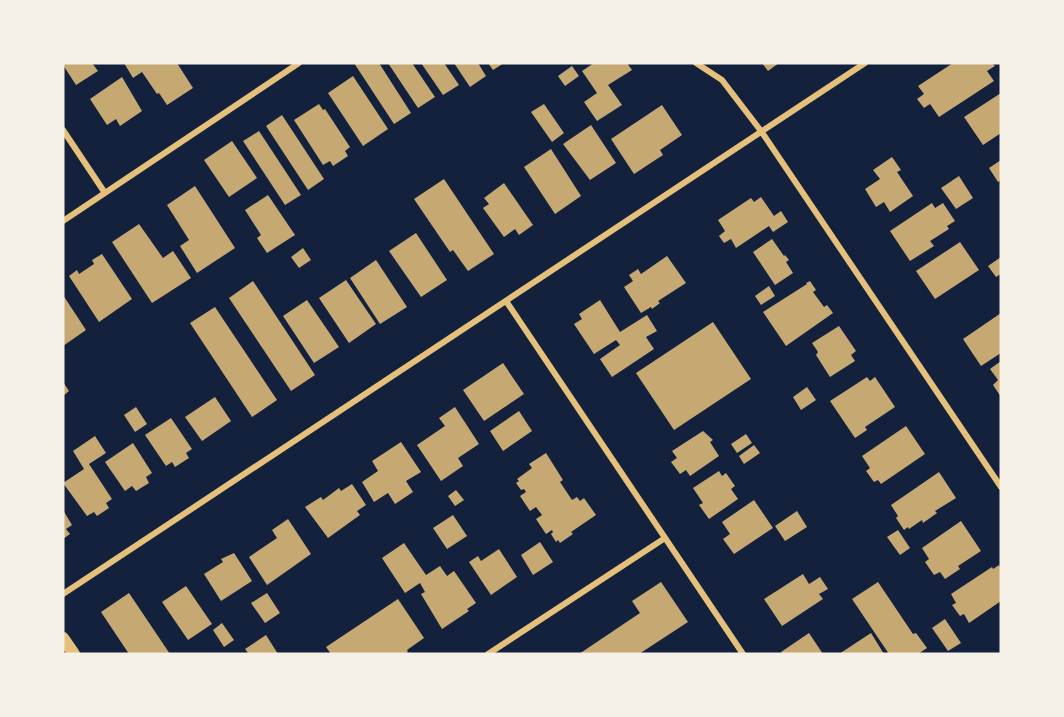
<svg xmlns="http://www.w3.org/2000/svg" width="1064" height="717" font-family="'PT Sans Narrow',sans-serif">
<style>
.building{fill:#c6a872}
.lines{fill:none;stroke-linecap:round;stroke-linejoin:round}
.minor{stroke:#e5c07b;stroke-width:6}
.secondary{stroke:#e5c07b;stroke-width:12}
</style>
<rect width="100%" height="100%" fill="#14213d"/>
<path class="building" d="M65,63H92L98,71L76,85L63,65Z
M124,63H177L193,88L167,105L159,93L157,94L142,72L133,78Z
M354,63H379L411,113L394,124Z
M388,63H412L435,97L418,108Z
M421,63H444L459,85L443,95Z
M454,63H478L486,76L470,87Z
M488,63H504L493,70Z
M594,63H627L632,70L608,85L622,105L597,121L584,102L597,93L582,71Z
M762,63H779L768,71Z
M953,63H992L995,66L987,71L994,81L939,117L930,104L924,108L917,99L924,94L918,86Z
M572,66L579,76L565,86L558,76Z
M353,76L388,129L363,146L328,93Z
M122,77L142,111L120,126L116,119L107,125L90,99Z
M1001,93V133L983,145L964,117Z
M319,104L323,110L325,109L350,147L345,151L348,156L333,166L330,161L323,165L294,120Z
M544,104L564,133L552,142L531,112Z
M662,105L682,135L660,150L663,155L634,174L611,139Z
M282,115L324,179L308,190L266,126Z
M591,125L616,163L590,180L563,144Z
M259,131L301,195L285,205L243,141Z
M232,141L257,178L229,197L204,160Z
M551,149L581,196L555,214L524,167Z
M892,157L901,170L897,172L913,196L890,212L884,202L876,207L865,189L880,179L873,170Z
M1001,160V180L998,182L989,168Z
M959,176L973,198L956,209L941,188Z
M444,179L494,254L468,271L453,250L450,252L414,199Z
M504,183L533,225L519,235L515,229L504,237L483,208L489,204L484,198Z
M195,186L235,248L197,273L180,246L189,240L167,205Z
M268,195L295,235L267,253L257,238L261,235L245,210Z
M761,197L774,216L781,211L788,222L773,232L769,226L736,248L731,239L724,243L719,236L725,231L718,220L751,198L754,202Z
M932,203L935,208L943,203L955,221L947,226L949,229L930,241L934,246L910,261L890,231Z
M139,224L163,258L173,251L191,278L152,303L112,242Z
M416,233L447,280L421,297L389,251Z
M772,239L784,256L785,255L789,260L786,262L793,273L775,285L753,252Z
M960,242L979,270L935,299L916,271Z
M303,248L311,260L299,268L291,257Z
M102,254L132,299L99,322L69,276L77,270L79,274L94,264L92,260Z
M667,256L686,283L658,301L660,303L652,309L651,307L641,313L624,287L633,281L629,275L638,269L641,274Z
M1001,257V274L996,277L988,266Z
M376,260L407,307L380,324L350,278Z
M346,280L376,324L349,343L319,298Z
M253,281L315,375L291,391L229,298Z
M810,281L816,290L813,292L824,307L827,305L833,313L786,346L763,312L807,284L806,283Z
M769,286L775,296L761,305L755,296Z
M63,295L86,330L63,346Z
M307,300L339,347L314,363L283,316Z
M600,300L620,332L647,315L657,331L646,337L654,349L612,377L600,359L620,345L616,340L594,354L574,324L582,319L579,314Z
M215,307L277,400L252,417L190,323Z
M1001,313V353L981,366L963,339Z
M713,322L751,379L674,430L636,373Z
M839,326L856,351L851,355L855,361L830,377L816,355L818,352L812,343Z
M1001,361V397L993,385L998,380L990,369Z
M503,363L524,394L484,421L463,390Z
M867,377L870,381L875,377L895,407L865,427L867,430L855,438L830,401Z
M63,382L69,391L63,396Z
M807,387L816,400L801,410L793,397Z
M215,397L231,421L202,441L185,417Z
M136,407L147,424L135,432L124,415Z
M455,407L479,444L458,458L463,466L441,481L417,445L445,426L439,418Z
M519,411L532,431L503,451L490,431Z
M171,418L192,449L186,453L189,458L175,467L172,462L166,466L145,435Z
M906,426L925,454L881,484L878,480L874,482L866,471L870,468L862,456Z
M703,431L713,440L710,442L719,456L690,476L686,470L680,474L671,462L677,458L672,451Z
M746,434L752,443L737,453L731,444Z
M95,436L106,453L89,464L112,499L106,503L109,508L97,516L94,512L87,516L63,483L84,469L73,451Z
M401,442L421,472L406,481L413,492L395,504L388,493L374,502L362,482L378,471L372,461Z
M133,443L152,473L146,477L149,483L136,491L132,486L125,491L105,462Z
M754,445L760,453L744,464L739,456Z
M546,453L563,480L560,482L572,500L577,497L580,501L584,498L596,515L571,532L573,534L560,543L558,540L556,542L551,534L553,532L552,530L546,534L536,519L542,515L536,507L530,511L520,496L526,492L524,489L521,490L516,483L519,481L517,479L532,468L529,464Z
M719,471L722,476L726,473L735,486L731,489L738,499L709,519L699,505L703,503L693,488Z
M939,472L956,498L935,511L937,513L923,523L922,520L909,529L908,527L904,530L896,518L898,516L891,505Z
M352,484L366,505L357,511L360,515L328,538L305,507L321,497L323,500L339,488L341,491Z
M456,490L464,500L455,506L448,496Z
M754,500L773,528L734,554L723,539L730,534L722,522Z
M63,510L72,525L66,529L70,534L63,539Z
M797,511L807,527L785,541L775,526Z
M453,515L467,536L447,549L433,528Z
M288,519L311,554L267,585L249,557L277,538L272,530Z
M961,521L981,551L958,566L960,569L945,579L940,572L934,575L925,562L929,559L922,548Z
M898,530L910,548L900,555L887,537Z
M540,542L553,562L533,575L521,555Z
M404,543L426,575L440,566L447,576L454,571L476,603L467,609L469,611L442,629L421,594L425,592L420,583L405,593L382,558Z
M499,549L517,577L491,595L469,562L478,556L481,561Z
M234,553L252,581L221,601L204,574L223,562L221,559Z
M999,565L1001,569V601L969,623L964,614L960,616L952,605L956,603L951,594L992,567L993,569Z
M803,574L809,584L820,577L828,589L819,594L823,599L782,626L764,599Z
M661,582L688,622L639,654H579L640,613L632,601Z
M878,582L913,634L916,633L927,648L918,654H889L852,599Z
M186,586L212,624L188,640L162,602Z
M129,593L170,654H129L101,612Z
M267,593L280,613L265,623L251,603Z
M398,599L424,638L407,650L408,652L404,654H331L326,647Z
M945,619L961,643L948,651L932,628Z
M222,623L234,640L224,647L213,630Z
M809,633L823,654H783L781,652Z
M871,633L884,654H839Z
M266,635L278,654H249L245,649Z"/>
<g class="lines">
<path class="minor" d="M696,63L722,80L761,131L1001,487
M63,130L105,193
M63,221L299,63
M506,301L743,654
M63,594L865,63
M488,654L665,538"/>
<path class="secondary" d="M63,638L74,654"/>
</g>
<rect width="1064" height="717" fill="none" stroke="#f6f1e7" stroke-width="129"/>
</svg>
